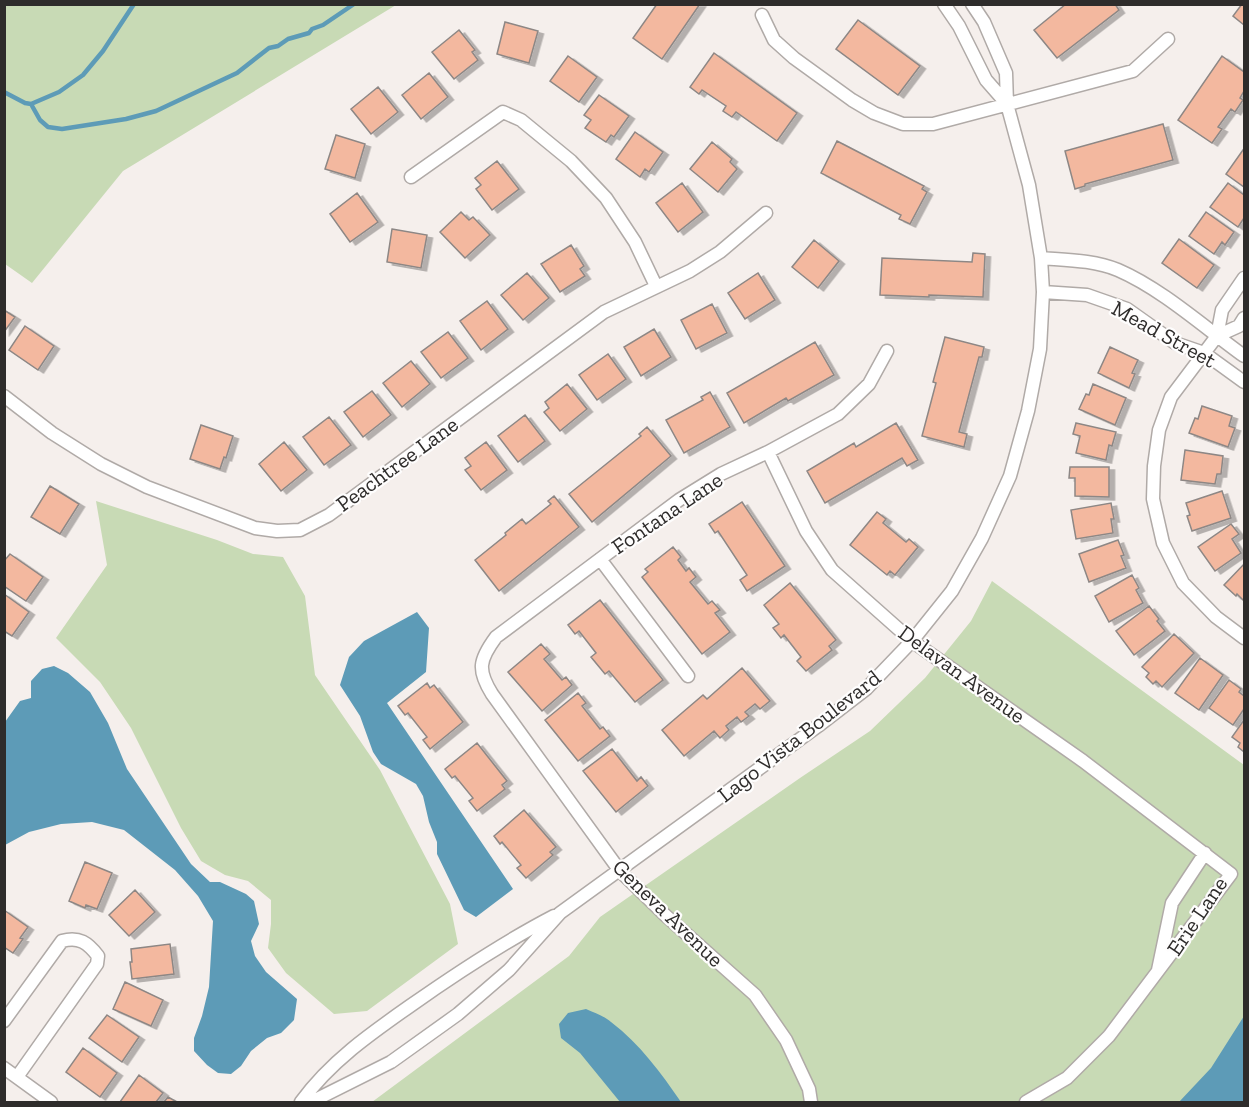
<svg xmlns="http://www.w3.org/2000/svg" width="1249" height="1107" font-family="'Zilla Slab',serif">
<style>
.green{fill:#c8dab5}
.water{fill:#5d9bb7}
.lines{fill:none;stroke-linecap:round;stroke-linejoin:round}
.stream{stroke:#5d9bb7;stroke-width:4.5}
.building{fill:#f3b89f;stroke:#8d8785;stroke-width:1.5;filter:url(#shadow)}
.street-casing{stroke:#b0aaa7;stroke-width:15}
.street{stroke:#fff;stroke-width:12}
.labels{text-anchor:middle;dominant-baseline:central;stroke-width:4.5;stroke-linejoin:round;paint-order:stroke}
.street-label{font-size:22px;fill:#2e2c2b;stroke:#fefdfd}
</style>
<defs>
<filter id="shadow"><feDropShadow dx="5.5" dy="3" stdDeviation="0" flood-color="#0004"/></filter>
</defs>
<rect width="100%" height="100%" fill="#f5efec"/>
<path class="green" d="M5,4H396V5L123,171L32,283L5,264Z
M96,501L217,540L253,554L283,557L305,596L315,675L380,770L450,904L458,944L367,1011L334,1014L286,973L268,948L271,924V900L248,881L225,875L201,861L181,828L131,728L100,682L56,638L107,565Z
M992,581L1244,765V1102H372L569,956L600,917L800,778L870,731L925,678L971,621Z"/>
<path class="water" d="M417,612L429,628L426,672L387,703L513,889L476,917L464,910L437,854V842L429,822L423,796L416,784L381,764L373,752L360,716L340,685L349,657L364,641Z
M54,666L68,673L90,692L108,723L127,769L191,864L210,882H220L246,894L254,901L259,924L251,941L255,956L266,972L297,999L294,1020L281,1033L267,1038L251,1051L241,1066L231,1074L218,1073L207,1065L194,1051V1038L202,1016L209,987L213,921L198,896L175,870L124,830L92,822L61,824L29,832L5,845V722L20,701L31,698V681L42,669Z
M586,1009C595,1013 604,1016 611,1022C640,1044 661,1073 681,1102H620L580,1053L561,1038L559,1024L568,1013Z
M1244,1016V1102H1179L1211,1068Z"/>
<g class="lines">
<path class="stream" d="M4,92L25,103L31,104L59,92L83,75L103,51L134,4
M31,104L40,120L48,127L62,129L126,119L156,111L237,73L269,48L278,46L288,39L309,33L312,29L323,25L354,4"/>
</g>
<path class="building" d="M657,4H700L662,59L633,38Z
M1066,4H1115L1119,10L1057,58L1034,30Z
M1242,4H1244V25L1233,16Z
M858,20L920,66L898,95L836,49Z
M505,22L538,31L529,63L497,54Z
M459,30L475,50L472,52L478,60L454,79L432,52Z
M714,53L797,113L777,141L736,112L732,117L723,111L726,106L702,90L699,94L690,87Z
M568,56L597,77L579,102L550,81Z
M1222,56L1244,72V91L1240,98L1243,100L1235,112L1231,109L1218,127L1222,129L1212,143L1178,120Z
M429,73L448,97L421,119L402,95Z
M378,87L398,112L371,134L351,109Z
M599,95L629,116L614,137L611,135L606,142L585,128L591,120L584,115Z
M1163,124L1173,160L1085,184V186L1075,189L1065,151Z
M635,132L663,152L649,172L645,169L640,177L616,159Z
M336,135L365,144L355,178L325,169Z
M837,141L924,186L922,189L927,192L910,224L899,219L901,215L821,173Z
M712,142L732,159L730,162L737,169L718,192L690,169Z
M1243,150L1244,151V187L1226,174Z
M497,161L519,189L492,210L476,189L481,185L475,178Z
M682,183L703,212L678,232L656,203Z
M1228,183L1244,195V218L1238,227L1210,207Z
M357,193L378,222L350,242L330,214Z
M461,212L469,220L473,217L490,235L465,258L440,232Z
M1206,212L1234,232L1225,245L1222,242L1214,254L1189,236Z
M392,229L427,235L421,268L387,262Z
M1179,239L1214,265L1197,288L1162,263Z
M814,240L839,261L818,288L792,267Z
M571,245L584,266L580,269L585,276L560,292L541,264Z
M973,253L985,254L983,297L929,295V297L880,295L882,258L972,262Z
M527,273L549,298L523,320L501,295Z
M758,273L775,300L745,319L728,293Z
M487,301L508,329L481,350L460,321Z
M712,304L727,333L696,349L681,320Z
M4,310L15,317L4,332Z
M25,326L54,346L38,370L9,350Z
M654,329L671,357L641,376L624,347Z
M448,332L468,358L441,378L421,352Z
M945,337L984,347L982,357H979L959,432L967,434L964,447L922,436L936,383L933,382Z
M815,342L834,375L788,401L786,398L744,423L727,393Z
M1110,347L1138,360L1132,373L1135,374L1129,388L1098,373Z
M608,354L626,379L597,400L579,375Z
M411,361L430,384L402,407L383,383Z
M567,384L587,409L560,431L544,412L549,408L545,402Z
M1093,384L1126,398L1115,425L1079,409L1086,394L1089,395Z
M372,391L391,415L363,437L344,412Z
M710,392L730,427L684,453L666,420L703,400L701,397Z
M1202,406L1232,416L1229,426L1235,428L1228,447L1189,433L1195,418L1198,419Z
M525,415L545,441L518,462L498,436Z
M329,417L351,445L324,465L303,437Z
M896,423L918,460L907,466L902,458L825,503L807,471L854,443L856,447Z
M1076,423L1116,432L1112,446L1109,445L1106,460L1076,453L1080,436L1073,434Z
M201,425L233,436L226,458L224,457L220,469L190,459Z
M647,427L671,456L592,522L569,494L641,436L639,434Z
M284,442L307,470L281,491L259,464Z
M486,442L507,470L481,490L465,470L471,466L465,458Z
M1185,450L1223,456L1221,474H1217L1215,484L1181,480Z
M1070,467H1109V497L1075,496V478H1069Z
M50,486L79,504L60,534L31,517Z
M1222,491L1231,518L1192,531L1187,516L1190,515L1186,503Z
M554,496L579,527L499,591L475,560L506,535L505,533L522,519L526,524L551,504L548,501Z
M742,502L785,566L747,591L740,580L747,575L718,531L715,533L709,524Z
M1111,503L1114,519H1111L1113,533L1076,539L1071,510Z
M877,512L886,519L883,523L906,542L909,539L918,547L895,575L890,571L887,575L850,545Z
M1231,524L1239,534L1232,539L1241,553L1215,571L1198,547Z
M1118,540L1124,555L1121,556L1126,568L1089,582L1079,554Z
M673,547L681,557L678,560L686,571L689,568L696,577L690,582L708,604L712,601L720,610L715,613L730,632L702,654L642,577L648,572L645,569Z
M10,554L43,577L26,601L4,586V561Z
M1244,564V601L1237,594L1236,596L1224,585Z
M1132,575L1139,588L1136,590L1143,603L1109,622L1095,596Z
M790,583L836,640L829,646L832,650L806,671L797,661L801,657L784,635L781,638L773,628L779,624L764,605Z
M4,594L29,612L12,636L4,631Z
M600,600L663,680L635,702L609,671L605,674L591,657L596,653L579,631L575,634L568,625Z
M1149,606L1159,619L1157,621L1165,631L1134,655L1116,631Z
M1174,634L1194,653L1162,687L1156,681L1153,684L1146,677L1149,673L1142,667Z
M541,644L550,654L544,659L562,680L566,677L572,685L542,711L508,672Z
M1200,658L1223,675L1199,710L1175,693Z
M742,668L770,701L760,709L755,704L745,712L749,716L741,722L737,717L726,726L729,730L720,738L714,731L684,756L662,730L703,695L707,699Z
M1229,680L1241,689L1239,692L1244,696V709L1233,725L1209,708Z
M427,683L430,688L434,685L463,722L430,749L423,740L427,737L408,713L405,715L398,706Z
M578,693L586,703L582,706L600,729L603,727L610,736L578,761L545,720Z
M1244,720V752L1238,747L1240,743L1232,737Z
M477,743L507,781L502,785L505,789L477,811L469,801L473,798L455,776L452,778L445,769Z
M612,749L637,781L641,777L648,786L616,812L583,771Z
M524,810L556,847L550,852L553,855L526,878L517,868L521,865L502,842L500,844L494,836Z
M85,862L112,873L97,909L86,905L85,908L69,901Z
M135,890L155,912L129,936L109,915Z
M4,910L28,927L20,938L23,939L13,953L4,947Z
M170,944L174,974L132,979L130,962H132L131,949Z
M125,982L163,1000L151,1026L113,1009Z
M107,1015L139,1037L122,1062L89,1038Z
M83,1048L117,1073L100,1097L66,1072Z
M139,1075L163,1093L156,1102H120Z
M168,1097L177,1102H164Z"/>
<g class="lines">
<g class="street-casing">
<path id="street" d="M944,4L959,26L986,80L1007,104
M762,15L774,40L794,58L852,100L874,113L903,124H933L1133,71L1168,39
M411,177L503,112L521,120L571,161L606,198L635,242L656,286
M1041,258C1066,260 1094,260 1118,270C1162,289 1205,328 1244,356
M1244,278L1222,310L1217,336L1171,397L1159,430L1154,466L1153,499L1163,543L1183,583L1216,617L1244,638
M1043,292L1087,295L1127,309L1175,343L1204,353L1244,382
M1217,336L1239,326L1244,318
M4,396L52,433L101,464L147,487L255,528L277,531L300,530L329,515L604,312L690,271L720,252L766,213
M768,452L806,531L832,570L912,641L1083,761L1231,874L1109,1036L1067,1078L1026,1102
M600,559L688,676
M1158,970L1172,903L1205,853
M4,1021L62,941C79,936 88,943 98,956L97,964L17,1077
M4,1068L51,1102
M301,1102C330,1062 370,1034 410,1006C457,973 504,942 554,916
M311,1102L391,1062L458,1014L509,970L560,913L818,726L866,689L912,641L952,591L982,538L1010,476L1028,411L1040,349L1043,292L1041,258L1029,185L1007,104L1006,73L984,22L972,4
M811,1102L809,1089L786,1040L755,995L665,915L620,871L492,694C477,670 479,660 496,637L679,500L721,474L768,452L838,414L869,384L887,351"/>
</g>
<use href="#street" class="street"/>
</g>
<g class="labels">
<g class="street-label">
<text transform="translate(1164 334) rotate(29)">Mead Street</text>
<text transform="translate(397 464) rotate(-36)">Peachtree Lane</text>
<text transform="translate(667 513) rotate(-34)">Fontana Lane</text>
<text transform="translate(962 674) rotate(36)">Delavan Avenue</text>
<text transform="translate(799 736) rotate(-38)">Lago Vista Boulevard</text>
<text transform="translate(668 913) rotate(44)">Geneva Avenue</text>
<text transform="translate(1197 916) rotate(-56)">Erie Lane</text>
</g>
</g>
<rect width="1249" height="1107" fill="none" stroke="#2e2c2b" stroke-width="12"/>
</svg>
